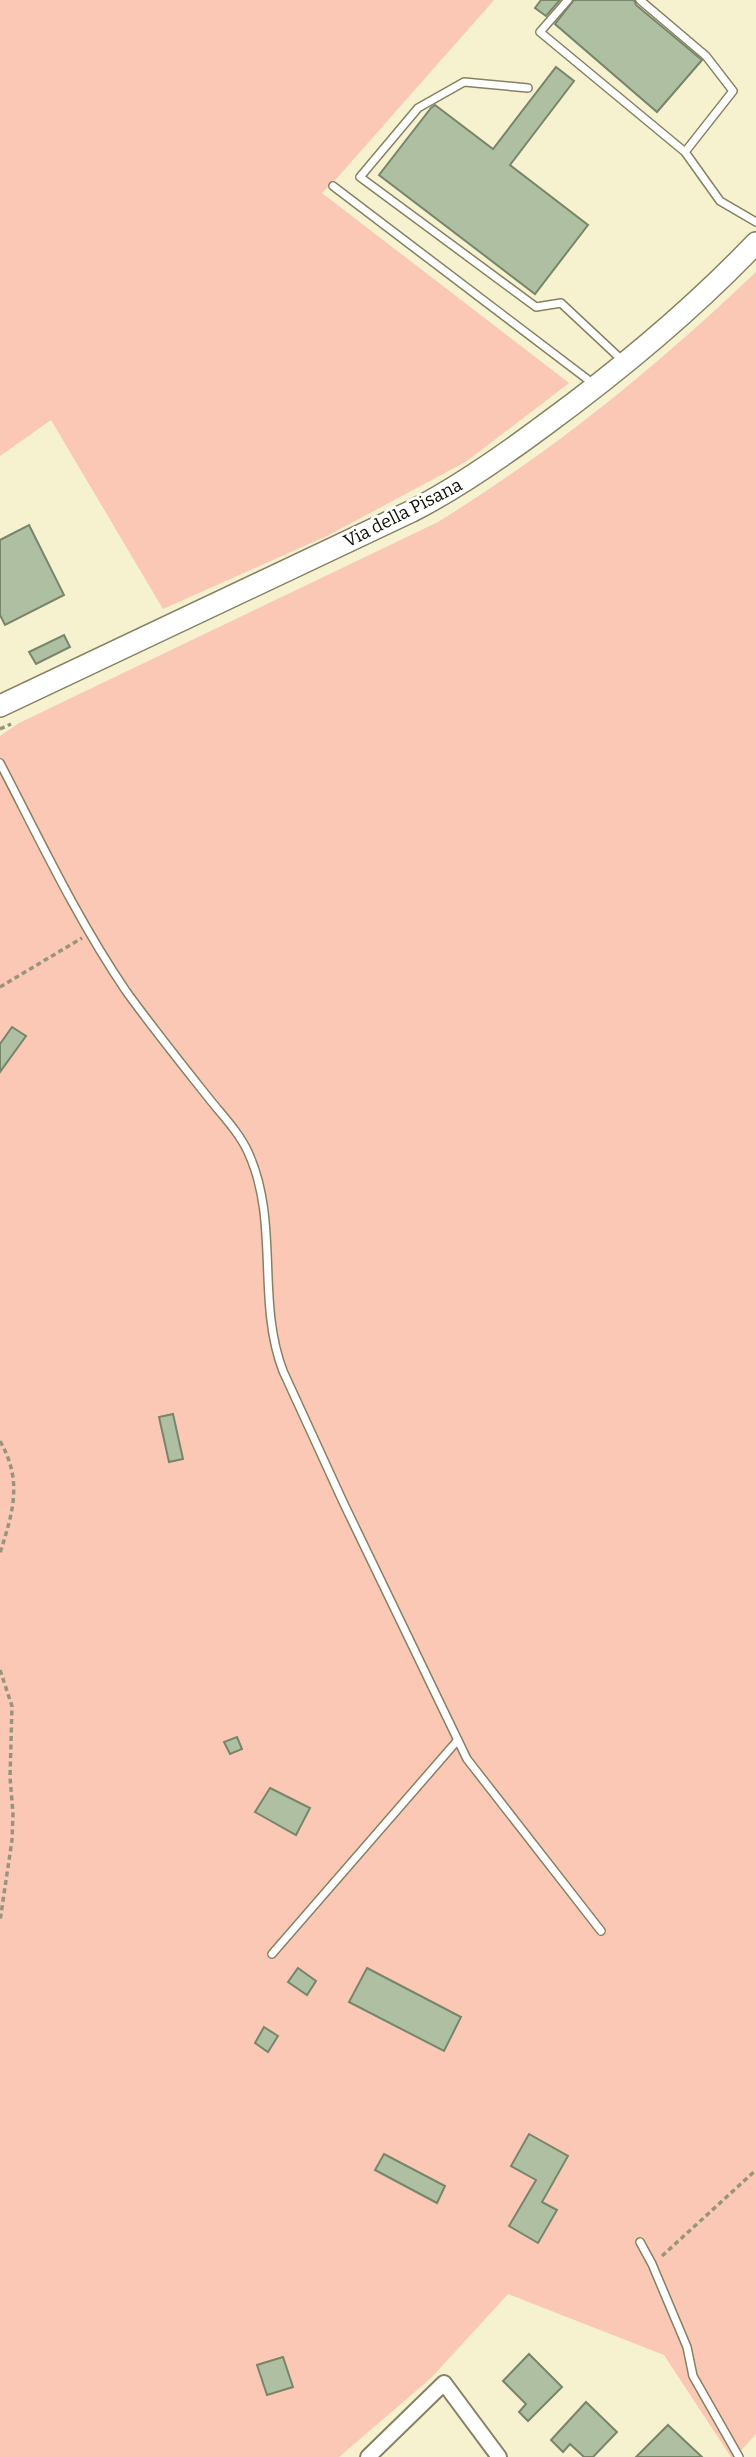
<svg xmlns="http://www.w3.org/2000/svg" width="756" height="2457" font-family="Bitter,serif">
<style>
.green{fill:#fbc8b6}
.building{fill:#afbfa1;stroke:#76866a;stroke-width:2}
.lines{fill:none;stroke-linecap:round;stroke-linejoin:round}
.lane-casing{stroke:#868162;stroke-width:10}
.street-casing{stroke:#868162;stroke-width:18}
.secondary-casing{stroke:#868162;stroke-width:24}
.path{stroke:#98957c;stroke-width:3.5;stroke-dasharray:5 3.5;stroke-linecap:butt}
.lane{stroke:#fff;stroke-width:7}
.street{stroke:#fff;stroke-width:14}
.secondary{stroke:#fff;stroke-width:21}
.labels{text-anchor:middle;dominant-baseline:central;stroke-width:6;stroke-linejoin:round;paint-order:stroke}
.street-label{font-size:18px;fill:#0f0e03;stroke:#fff}
</style>
<rect width="100%" height="100%" fill="#f6f1cf"/>
<path class="green" d="M0,0H494L337,178L322,193L569,383L467,461L329,535L163,609L51,420L0,456Z
M756,272V2434L735,2457H731L664,2355L508,2294L431,2378L339,2457H0V736L19,723L438,522C556,449 656,367 756,272Z"/>
<path class="building" d="M541,0H560L546,16L535,8Z
M574,0H634L636,5L702,60L657,112L555,24Z
M556,67L574,81L510,165L588,225L535,294L379,175L431,108L435,105L493,149Z
M29,525L64,595L5,625L0,615V540Z
M64,635L70,647L36,664L29,652Z
M12,1027L26,1036L0,1072V1044Z
M173,1414L183,1459L169,1462L159,1417Z
M237,1737L242,1749L230,1754L224,1742Z
M270,1788L310,1808L296,1835L255,1812Z
M298,1968L316,1981L307,1995L288,1982Z
M367,1968L461,2017L444,2051L349,2002Z
M264,2027L278,2036L268,2052L255,2043Z
M529,2134L568,2156L542,2202L557,2210L538,2243L509,2226L536,2180L511,2166Z
M384,2154L445,2186L437,2203L375,2170Z
M529,2354L562,2387L528,2421L519,2412L526,2404L503,2381Z
M283,2357L293,2387L267,2395L257,2365Z
M586,2402L617,2432L593,2457H584L570,2444L563,2452L551,2440Z
M668,2425L702,2457H636Z"/>
<g class="lines">
<g class="lane-casing">
<path id="lane" d="M568,0L540,32L685,152L720,201L756,222
M640,0L706,56L733,91L685,152
M528,88L464,82L418,108L360,177L536,307L561,303L623,361
M333,186L595,385
M0,763C40,840 77,919 126,991C152,1027 180,1062 207,1096C221,1114 239,1132 248,1152C280,1221 256,1301 283,1371L344,1504L467,1759L601,1931
M272,1954L457,1741
M640,2242L652,2264L687,2347L693,2376L739,2457"/>
</g>
<g class="street-casing">
<path id="street" d="M368,2457L444,2383L499,2457"/>
</g>
<g class="secondary-casing">
<path id="secondary" d="M0,706L412,511C459,487 503,456 546,424C621,369 692,310 756,243"/>
</g>
<path class="path" d="M0,729L11,724
M0,987L82,938
M0,1441C23,1481 13,1512 0,1553
M0,1670L12,1706L10,1777L13,1814L12,1840L0,1921
M662,2256L756,2170"/>
<use href="#lane" class="lane"/>
<use href="#street" class="street"/>
<use href="#secondary" class="secondary"/>
</g>
<g class="labels">
<g class="street-label">
<text transform="translate(403 513) rotate(-27)">Via della Pisana</text>
</g>
</g>
</svg>
